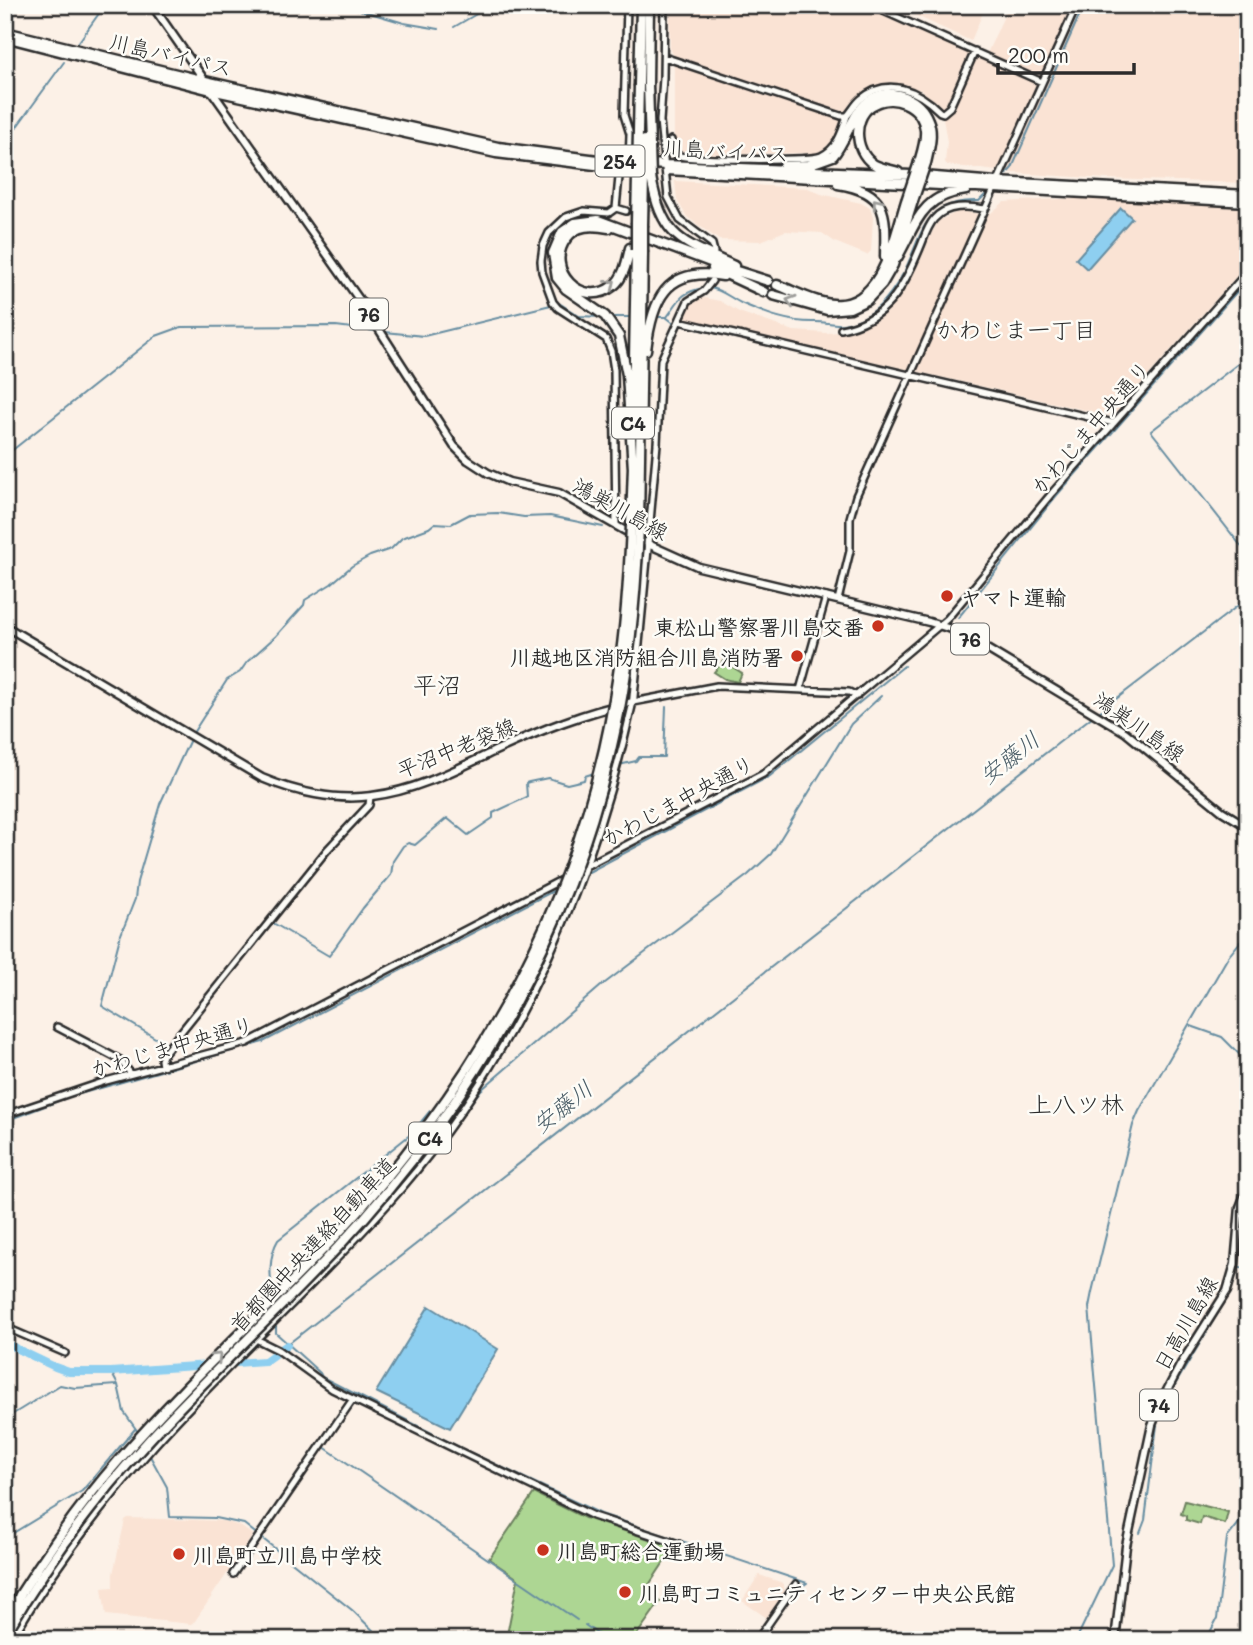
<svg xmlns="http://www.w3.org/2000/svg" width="1253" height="1645" font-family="Mali,'Klee One',sans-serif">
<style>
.built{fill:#fae3d4}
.green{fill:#add693;stroke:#6c805f;stroke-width:2}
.water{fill:#8ecff0;stroke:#668da1;stroke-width:2}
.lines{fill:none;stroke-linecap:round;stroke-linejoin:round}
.stream{stroke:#668da1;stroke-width:2}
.river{stroke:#8ecff0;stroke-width:8}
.minor-tunnel{stroke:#d2c9c1;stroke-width:5;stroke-dasharray:5 2.5;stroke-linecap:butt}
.minor-casing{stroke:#2b2b2b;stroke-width:10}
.major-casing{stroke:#2b2b2b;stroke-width:11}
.highway-casing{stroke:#2b2b2b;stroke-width:13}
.minor{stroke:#fdfcf7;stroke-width:5}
.major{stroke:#fdfcf7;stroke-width:6}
.highway{stroke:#fdfcf7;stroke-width:8}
.highway-bridge-casing{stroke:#2b2b2b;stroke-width:13;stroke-linecap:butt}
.highway-bridge{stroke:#fdfcf7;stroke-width:8}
.oneway{stroke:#9e9e9b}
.poi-dot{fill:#c8321e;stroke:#fdfcf7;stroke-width:2.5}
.labels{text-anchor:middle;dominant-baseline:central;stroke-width:5;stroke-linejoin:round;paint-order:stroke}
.shield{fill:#fdfcf7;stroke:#6a6a68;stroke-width:2}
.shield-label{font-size:19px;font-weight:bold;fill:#2b2b2b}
.street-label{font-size:21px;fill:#2b2b2b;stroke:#fdfcf7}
.poi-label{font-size:21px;font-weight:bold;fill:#2b2b2b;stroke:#fdfcf7;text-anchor:start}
.neighbourhood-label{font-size:23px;fill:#2b2b2b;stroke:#fdfcf7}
.water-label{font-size:23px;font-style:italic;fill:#495c66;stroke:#fdfcf7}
.quarter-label{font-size:24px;fill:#2b2b2b;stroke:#fdfcf7}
</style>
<rect width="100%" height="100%" fill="#fcf1e7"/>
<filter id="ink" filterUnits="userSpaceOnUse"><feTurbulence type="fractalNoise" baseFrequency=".0143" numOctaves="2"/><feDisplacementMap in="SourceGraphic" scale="14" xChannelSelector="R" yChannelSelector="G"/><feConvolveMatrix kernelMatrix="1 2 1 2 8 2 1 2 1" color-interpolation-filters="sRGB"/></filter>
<g filter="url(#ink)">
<path class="built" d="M670,5H858L984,60L1009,5H1231L1248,13V183L1107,179L1014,173L947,165L945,162L947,142L943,118L936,102L921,90L892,82L872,87L855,99L849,105L834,140L819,153L682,154L674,149V56L670,48Z
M893,5H986L971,41Z
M675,181L808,188L821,194L861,203L870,208L873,218L871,251L867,255L835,242L822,233L785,231L761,241L719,240L687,217L677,200Z
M1058,199H1100L1248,208V263L1116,412L1107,415L687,319L685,313L688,305L693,300L705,298L720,301L739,312L794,331L827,333L851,331L877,320L895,302L938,221L959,211L980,214L991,213L1004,202Z
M128,1518L225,1521L240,1526L253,1535L195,1621L191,1624L106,1615L102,1588L113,1587V1574L125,1520Z
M759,1575L783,1583L785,1590L767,1618L742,1601Z"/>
<path class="green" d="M723,661L742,673L738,682L725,679L714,672Z
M534,1493L585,1518L674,1547L645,1591L660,1602L633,1640H506L518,1579L489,1559Z
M1185,1501L1228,1512L1225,1524L1202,1517L1200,1524L1186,1520V1516L1181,1514Z"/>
<path class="water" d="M1121,208L1132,218L1087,269L1076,259Z
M429,1306L498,1349L450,1428L376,1392Z"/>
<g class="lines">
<path class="stream" d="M343,5L404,23L439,29
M454,27L492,5
M78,43L105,5
M5,143L64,62
M1002,179L1012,168L1084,5
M905,270C925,228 924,200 979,201L990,190
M709,288C722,289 731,299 743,304C767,314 790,323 816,322C825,322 834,325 843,324C873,320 889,298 903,274
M611,317H630
M657,317H666L675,324L950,387
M667,317C680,300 679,293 703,288
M385,332L424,336L559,303L579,316L602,317
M1248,356L1151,431L1248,555
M5,456L156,336L181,327L336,326L376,331
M958,618L1057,495L1248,279
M1099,712L1248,598
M619,765L636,761L639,757H664L666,707
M594,773L585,776L584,780L567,784L548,778L529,782L526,783L527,797L493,813V818L468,835L447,818L415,845L408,843L403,846L393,861L391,875L363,908L329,956L273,923L172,1048L102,1006L120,937L135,899L137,882L160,804L193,733L227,680L240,672L247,662L276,636L304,605L305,600L331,584L352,566L370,556L391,549L402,538L429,528L435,523L451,524L470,514L498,513L524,517L550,516L603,527
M583,875L770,776L904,666
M1191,1026L1222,1037L1248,1063
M5,1121L69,1097L263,1042L557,889
M453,1127L481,1090L601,986L748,875L771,854L851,724L881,696
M1247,1164L1248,1165
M273,1294C269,1278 269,1255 278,1240L411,1134L430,1111L434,1114
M276,1324V1333L320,1373L322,1377L463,1449L601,1514L807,1583L793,1592
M288,1344L1093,716
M111,1372L118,1385L124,1412L138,1432
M354,1403L324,1447L577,1620
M1163,1405L1231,1291L1238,1269L1240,1267L1248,1269
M5,1419L60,1385L75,1388L117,1385
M139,1431L201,1366
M150,1456L167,1487L170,1517L215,1518L244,1524L352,1610L383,1640
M1140,1533L1145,1520L1158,1417
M5,1538L82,1491L135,1429
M585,1625L606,1640
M762,1640L790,1597
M1076,1640L1112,1565L1089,1307L1092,1292L1133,1125L1139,1111L1228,957L1248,932
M1206,1640L1217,1619L1227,1538L1248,1512"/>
<path class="river" d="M5,1343L55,1367L69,1372H111L265,1361L287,1345"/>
<path class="minor-tunnel" d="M626,211L668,207"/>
<g class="minor-casing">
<path id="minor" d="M627,5L624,115L630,134L629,162
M664,5L663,78L660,121L668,197L680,220L712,244L714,252
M870,5L1042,82
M1244,5L1248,7
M664,57L841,116H847C852,111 855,104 861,99C888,76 918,90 940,112L943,113L950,107L975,51
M671,140V150C674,153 675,155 680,156C695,160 809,161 821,156C837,149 842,132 847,116
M616,208L626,211
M679,321L1114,423
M841,329C887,320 903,289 920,248C924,239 927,227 934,219C947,204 968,206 985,209
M616,526L614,370L611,351L606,339L558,308L553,302L542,272L541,261L543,246L549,233L566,217L584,211L609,213L616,208L620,167
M648,544L657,444L661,360L688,301L704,291L712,281
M838,600L850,551V518L856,496L1077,5
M800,690L826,597
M574,872L763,774L947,619L1052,493L1248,271
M57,1027L120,1060L131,1074
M162,1066L161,1060L164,1053L327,850L369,805L370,797
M5,1115L106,1081L247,1043L563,879
M5,1327L65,1353
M258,1340L278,1350L332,1389L463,1453L593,1516L679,1544
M233,1574L353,1399
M11,1640C52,1570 101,1506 154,1446C233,1357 323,1279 401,1189C521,1050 593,880 633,702L717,686L849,692L857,696
M757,1640L796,1584"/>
</g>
<g class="major-casing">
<path id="major" d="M152,5L205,81
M211,90L368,312L454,446L468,460L488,473L509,482L559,493L648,544L699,567L929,622L957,631L1125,732L1222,811L1248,827
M5,626L262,778C295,792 335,801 372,796C416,791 457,769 497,750C541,730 585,712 633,702L648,544
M1115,1640L1126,1546L1152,1425L1162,1400L1181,1364L1227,1291L1235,1264L1240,1207L1248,1187"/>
</g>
<g class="highway-casing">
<path id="highway" d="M5,32L205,81L498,147L598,160L665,165L911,175L996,182L1248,195
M5,37L211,90L496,153L595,165L644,169
M648,84L649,5
M639,85L641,5
M784,166L808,165L833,156C848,138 852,110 873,98C893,87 920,99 928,120C934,133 929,150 926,163
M667,170L1248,202
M898,172C892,170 884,169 877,166C855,156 851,120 871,106C892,92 922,104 925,130C926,141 922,152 919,162
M651,177C662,239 681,241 734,266
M838,184C888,192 886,213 885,257
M636,222L637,177
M643,225L644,177
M609,228C593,225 576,224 566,239C544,269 582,310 613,286C624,278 627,261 630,248
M897,258C917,223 920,196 966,190
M713,268L764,292
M777,285C794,291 815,303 833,304C882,309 895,235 906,201
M773,295L827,310L850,308L867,300L882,284L893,265L913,201
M646,350C652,301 665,266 723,276
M633,413L636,250
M633,469L627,375L619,336L605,316L566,289L557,278L553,253L562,232L575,223L598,220L721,266L768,281
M631,525L633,465
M639,528L643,253"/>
</g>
<use href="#minor" class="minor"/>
<use href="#major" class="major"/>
<use href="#highway" class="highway"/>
<g class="highway-bridge-casing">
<path id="highway-bridge" d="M648,84L651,177
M637,177L639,85
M644,177L645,140
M906,201L919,162
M913,201L926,163
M636,250V222
M643,253V225
M5,1619C39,1563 76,1509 119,1460C186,1383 262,1314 332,1240C482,1079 586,894 618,674C626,624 629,574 631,525
M5,1635C46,1564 95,1499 150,1439C211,1373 277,1312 339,1246C473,1102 572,931 614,737C630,668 636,598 639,528"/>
</g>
<use href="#highway-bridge" class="highway-bridge"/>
</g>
<defs><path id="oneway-chevron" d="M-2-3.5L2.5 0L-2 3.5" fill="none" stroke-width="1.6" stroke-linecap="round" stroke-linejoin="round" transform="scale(1.75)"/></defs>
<g class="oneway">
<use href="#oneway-chevron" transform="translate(877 203) rotate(-128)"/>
<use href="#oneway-chevron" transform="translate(611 284) rotate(-39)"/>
<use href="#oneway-chevron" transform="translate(791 301) rotate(-163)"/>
<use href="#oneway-chevron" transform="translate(217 1357) rotate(-45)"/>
</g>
</g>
<g class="poi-dot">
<circle cx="947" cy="596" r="7"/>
<circle cx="878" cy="626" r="7"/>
<circle cx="797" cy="656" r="7"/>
<circle cx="543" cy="1550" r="7"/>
<circle cx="179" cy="1554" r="7"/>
<circle cx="625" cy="1592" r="7"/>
</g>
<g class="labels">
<g class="shield">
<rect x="595.5" y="145.5" width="49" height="31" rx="5"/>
<rect x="350" y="298.5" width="38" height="31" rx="5"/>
<rect x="612" y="407.5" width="42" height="31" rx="5"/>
<rect x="951" y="623.5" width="38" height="31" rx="5"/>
<rect x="409" y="1122.5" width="42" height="31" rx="5"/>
<rect x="1140" y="1389.5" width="38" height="31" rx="5"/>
</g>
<g class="shield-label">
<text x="620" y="161">254</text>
<text x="369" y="314">76</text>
<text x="633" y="423">C4</text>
<text x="970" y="639">76</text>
<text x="430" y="1138">C4</text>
<text x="1159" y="1405">74</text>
</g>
<g class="street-label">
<text transform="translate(171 54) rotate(13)">川島バイパス</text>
<text transform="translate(726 150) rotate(3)">川島バイパス</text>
<text transform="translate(1090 427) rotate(-49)">かわじま中央通り</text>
<text transform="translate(621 508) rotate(29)">鴻巣川島線</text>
<text transform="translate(1140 726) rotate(35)">鴻巣川島線</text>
<text transform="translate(456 747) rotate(-22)">平沼中老袋線</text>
<text transform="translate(678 800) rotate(-28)">かわじま中央通り</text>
<text transform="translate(172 1046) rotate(-16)">かわじま中央通り</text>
<text transform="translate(312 1244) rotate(-47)">首都圏中央連絡自動車道</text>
<text transform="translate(1185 1323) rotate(-60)">日高川島線</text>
</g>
<g class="poi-label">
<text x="961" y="596">ヤマト運輸</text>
<text x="864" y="626" text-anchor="end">東松山警察署川島交番</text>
<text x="783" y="656" text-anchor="end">川越地区消防組合川島消防署</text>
<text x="557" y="1550">川島町総合運動場</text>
<text x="193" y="1554">川島町立川島中学校</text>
<text x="639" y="1592">川島町コミュニティセンター中央公民館</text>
</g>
<g class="neighbourhood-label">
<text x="1016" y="329">かわじま一丁目</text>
</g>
<g class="water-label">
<text transform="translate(1009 757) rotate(-38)">安藤川</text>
<text transform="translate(562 1106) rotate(-38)">安藤川</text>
</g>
<g class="quarter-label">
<text x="437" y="684">平沼</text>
<text x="1076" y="1103">上八ツ林</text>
</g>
</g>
<rect width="1253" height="1645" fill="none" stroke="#fdfcf7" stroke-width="28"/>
<rect x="14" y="14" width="1225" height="1617" fill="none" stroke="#2b2b2b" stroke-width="2.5" filter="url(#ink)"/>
<path d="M998 63v10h136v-10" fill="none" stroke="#2b2b2b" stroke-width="3.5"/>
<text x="1008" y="63" font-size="21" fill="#2b2b2b" stroke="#fdfcf7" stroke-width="5" paint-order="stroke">200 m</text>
</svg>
